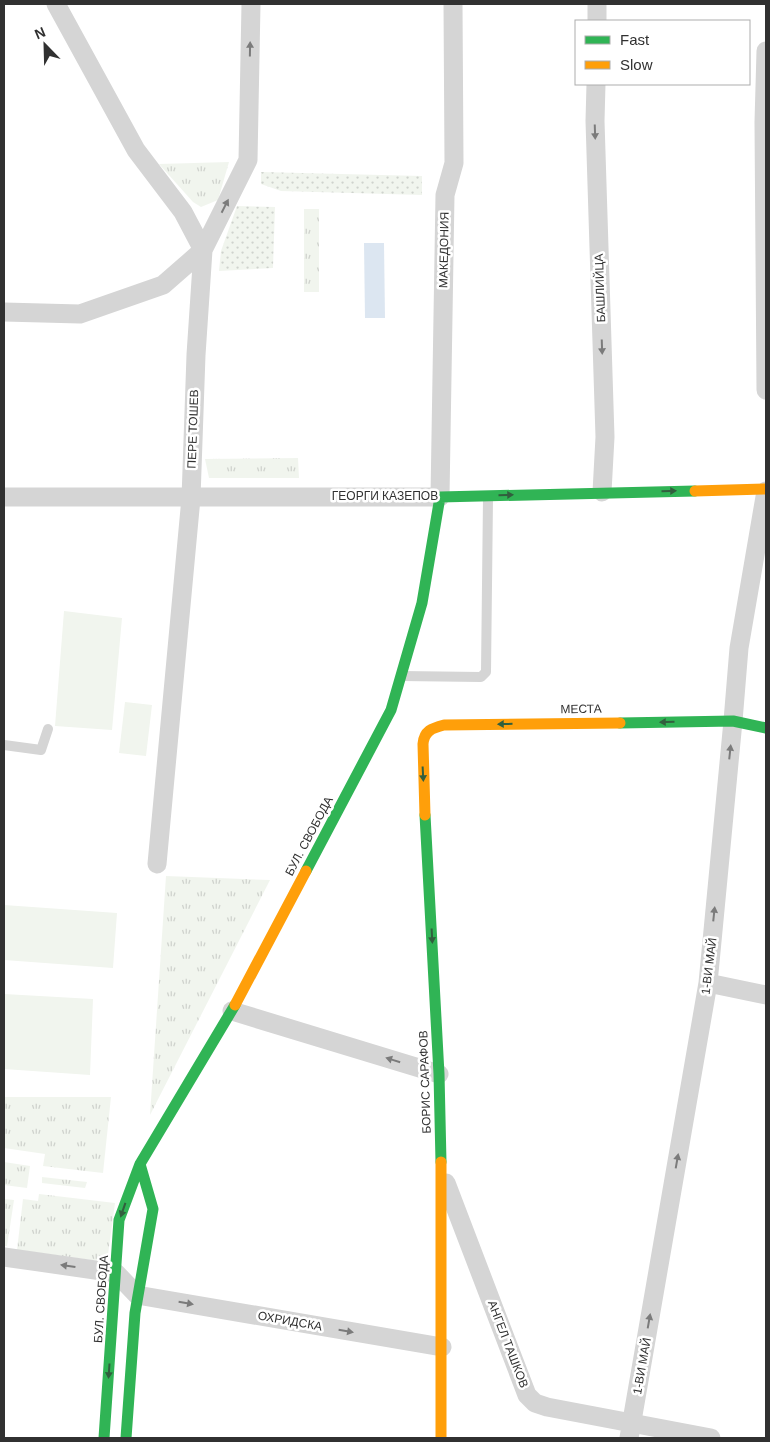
<svg xmlns="http://www.w3.org/2000/svg" width="770" height="1442" font-family="Helvetica,sans-serif">
<style>
.grass{fill:url(#grass-tufts)}
.garden{fill:url(#garden-dots)}
.pitch{fill:#f1f5ee}
.water{fill:#dce6f1}
.lines{fill:none;stroke-linecap:round;stroke-linejoin:round}
.lane{stroke:#d5d5d5;stroke-width:10}
.street{stroke:#d5d5d5;stroke-width:19}
.fast{stroke:#30b455;stroke-width:11}
.slow{stroke:#ff9f0a;stroke-width:11}
.oneway{fill:#7b7b7b}
.oneway2{fill:#315f3e}
.labels{text-anchor:middle;dominant-baseline:central;stroke-width:5;stroke-linejoin:round;paint-order:stroke}
.street-label{font-size:12px;fill:#313131;stroke:#fff}
</style>
<defs>
<pattern id="grass-tufts" width="24" height="20" patternUnits="userSpaceOnUse" patternTransform="scale(1.25)"><rect width="24" height="20" fill="#f1f5ee"/><path d="M3 7l-1-3M5 7V3M7 7l1-3M15 17l-1-3M17 17v-4M19 17l1-3" fill="none" stroke="#cfd2cd"/></pattern>
<pattern id="garden-dots" width="8" height="8" patternUnits="userSpaceOnUse" patternTransform="scale(1.25)"><rect width="8" height="8" fill="#f1f5ee"/><path d="M2 2h.1M6 6h.1" fill="none" stroke="#cfd2cd" stroke-width="1.8" stroke-linecap="round"/></pattern>
</defs>
<rect width="100%" height="100%" fill="#fff"/>
<path class="grass" d="M229,162L218,200L201,207L193,202L159,164Z
M304,209H319V292H304Z
M298,458L299,478H209L205,459Z
M166,876L270,880L150,1115Z
M4,1097H111L103,1173L43,1166L45,1154L4,1148Z
M4,1162L30,1166L27,1188L4,1185Z
M42,1177L87,1182L85,1188L42,1183Z
M39,1194L115,1203L107,1262L17,1250L23,1199L38,1201Z
M4,1199L14,1200L7,1246H4Z"/>
<path class="garden" d="M261,172L422,176V195L281,191L261,184Z
M237,206L275,207L273,268L219,271L221,251Z"/>
<path class="pitch" d="M64,611L122,618L112,730L55,726Z
M125,702L152,705L146,756L119,753Z
M4,905L117,913L113,968L4,960Z
M4,994L93,999L90,1075L4,1069Z"/>
<path class="water" d="M364,243H384L385,318H365Z"/>
<g class="lines">
<path class="lane" d="M401,676L481,677L486,672L488,498
M4,745L41,750L48,729"/>
<path class="street" d="M56,4L136,150L183,212L203,250
M597,21V4
M766,51L764,122L766,390
M596,84L595,121L605,437L602,492
M4,312L80,314L163,285L203,250
M4,497H440L445,195L454,163L453,4
M157,864L191,498L196,355L203,250L248,160L251,4
M708,983L766,995
M232,1011L439,1074
M446,1183L527,1395L535,1403L547,1407L711,1438
M4,1257L116,1273L137,1295L442,1347
M629,1438L708,983L733,721L739,648L766,491"/>
<path class="fast" d="M620,723L733,721L766,728
M425,815L439,1074L441,1162
M306,871L391,710L422,603L440,497L695,491
M104,1438L119,1220L140,1164L235,1005
M126,1438L135,1313L153,1209L140,1164"/>
<path class="slow" d="M695,491L766,489
M425,815L423,744C424,731 432,728 444,725L620,723
M235,1005L306,871
M441,1162V1438"/>
</g>
<defs><path id="oneway-solid" d="M-6-.8H1V-3.2L6.5 0L1 3.2V.8H-6Z" transform="scale(1.25)"/></defs>
<g class="oneway">
<use href="#oneway-solid" transform="translate(250 49) rotate(-89)"/>
<use href="#oneway-solid" transform="translate(595 132) rotate(88)"/>
<use href="#oneway-solid" transform="translate(225 206) rotate(-63)"/>
<use href="#oneway-solid" transform="translate(602 347) rotate(88)"/>
<use href="#oneway-solid" transform="translate(730 752) rotate(-84)"/>
<use href="#oneway-solid" transform="translate(714 914) rotate(-84)"/>
<use href="#oneway-solid" transform="translate(393 1060) rotate(-163)"/>
<use href="#oneway-solid" transform="translate(677 1161) rotate(-80)"/>
<use href="#oneway-solid" transform="translate(68 1266) rotate(-172)"/>
<use href="#oneway-solid" transform="translate(186 1303) rotate(10)"/>
<use href="#oneway-solid" transform="translate(649 1321) rotate(-80)"/>
<use href="#oneway-solid" transform="translate(346 1331) rotate(10)"/>
</g>
<g class="oneway2">
<use href="#oneway-solid" transform="translate(669 491) rotate(-1)"/>
<use href="#oneway-solid" transform="translate(506 495) rotate(-1)"/>
<use href="#oneway-solid" transform="translate(667 722) rotate(179)"/>
<use href="#oneway-solid" transform="translate(505 724) rotate(179)"/>
<use href="#oneway-solid" transform="translate(423 774) rotate(87)"/>
<use href="#oneway-solid" transform="translate(432 936) rotate(87)"/>
<use href="#oneway-solid" transform="translate(123 1210) rotate(109)"/>
<use href="#oneway-solid" transform="translate(109 1371) rotate(94)"/>
</g>
<g class="labels">
<g class="street-label">
<text transform="translate(444 250) rotate(-89)">МАКЕДОНИЯ</text>
<text transform="translate(600 288) rotate(-92)">БАШЛИЙЦА</text>
<text transform="translate(193 429) rotate(-88)">ПЕРЕ ТОШЕВ</text>
<text x="385" y="496">ГЕОРГИ КАЗЕПОВ</text>
<text transform="translate(581 709) rotate(-1)">МЕСТА</text>
<text transform="translate(309 836) rotate(-62)">БУЛ. СВОБОДА</text>
<text transform="translate(709 966) rotate(-83)">1-ВИ МАЙ</text>
<text transform="translate(425 1082) rotate(-92)">БОРИС САРАФОВ</text>
<text transform="translate(101 1299) rotate(-86)">БУЛ. СВОБОДА</text>
<text transform="translate(290 1321) rotate(10)">ОХРИДСКА</text>
<text transform="translate(508 1344) rotate(69)">АНГЕЛ ТАШКОВ</text>
<text transform="translate(642 1366) rotate(-80)">1-ВИ МАЙ</text>
</g>
</g>
<rect width="770" height="1442" fill="none" stroke="#313131" stroke-width="10"/>
<rect x="575" y="20" width="175" height="65" fill="#ffffff" stroke="#adadad"/>
<rect x="585" y="36" width="25" height="8" fill="#30b455" stroke="#adadad"/>
<text x="620" y="45" font-size="15" fill="#313131">Fast</text>
<rect x="585" y="61" width="25" height="8" fill="#ff9f0a" stroke="#adadad"/>
<text x="620" y="70" font-size="15" fill="#313131">Slow</text>
<g transform="translate(45 45) rotate(337)" stroke="#ffffff" stroke-width="4" paint-order="stroke">
<path d="M0-4L9 19L0 12L-9 19Z" fill="#313131"/>
<text y="-8" font-size="14" font-weight="bold" text-anchor="middle" fill="#313131">N</text>
</g>
</svg>
